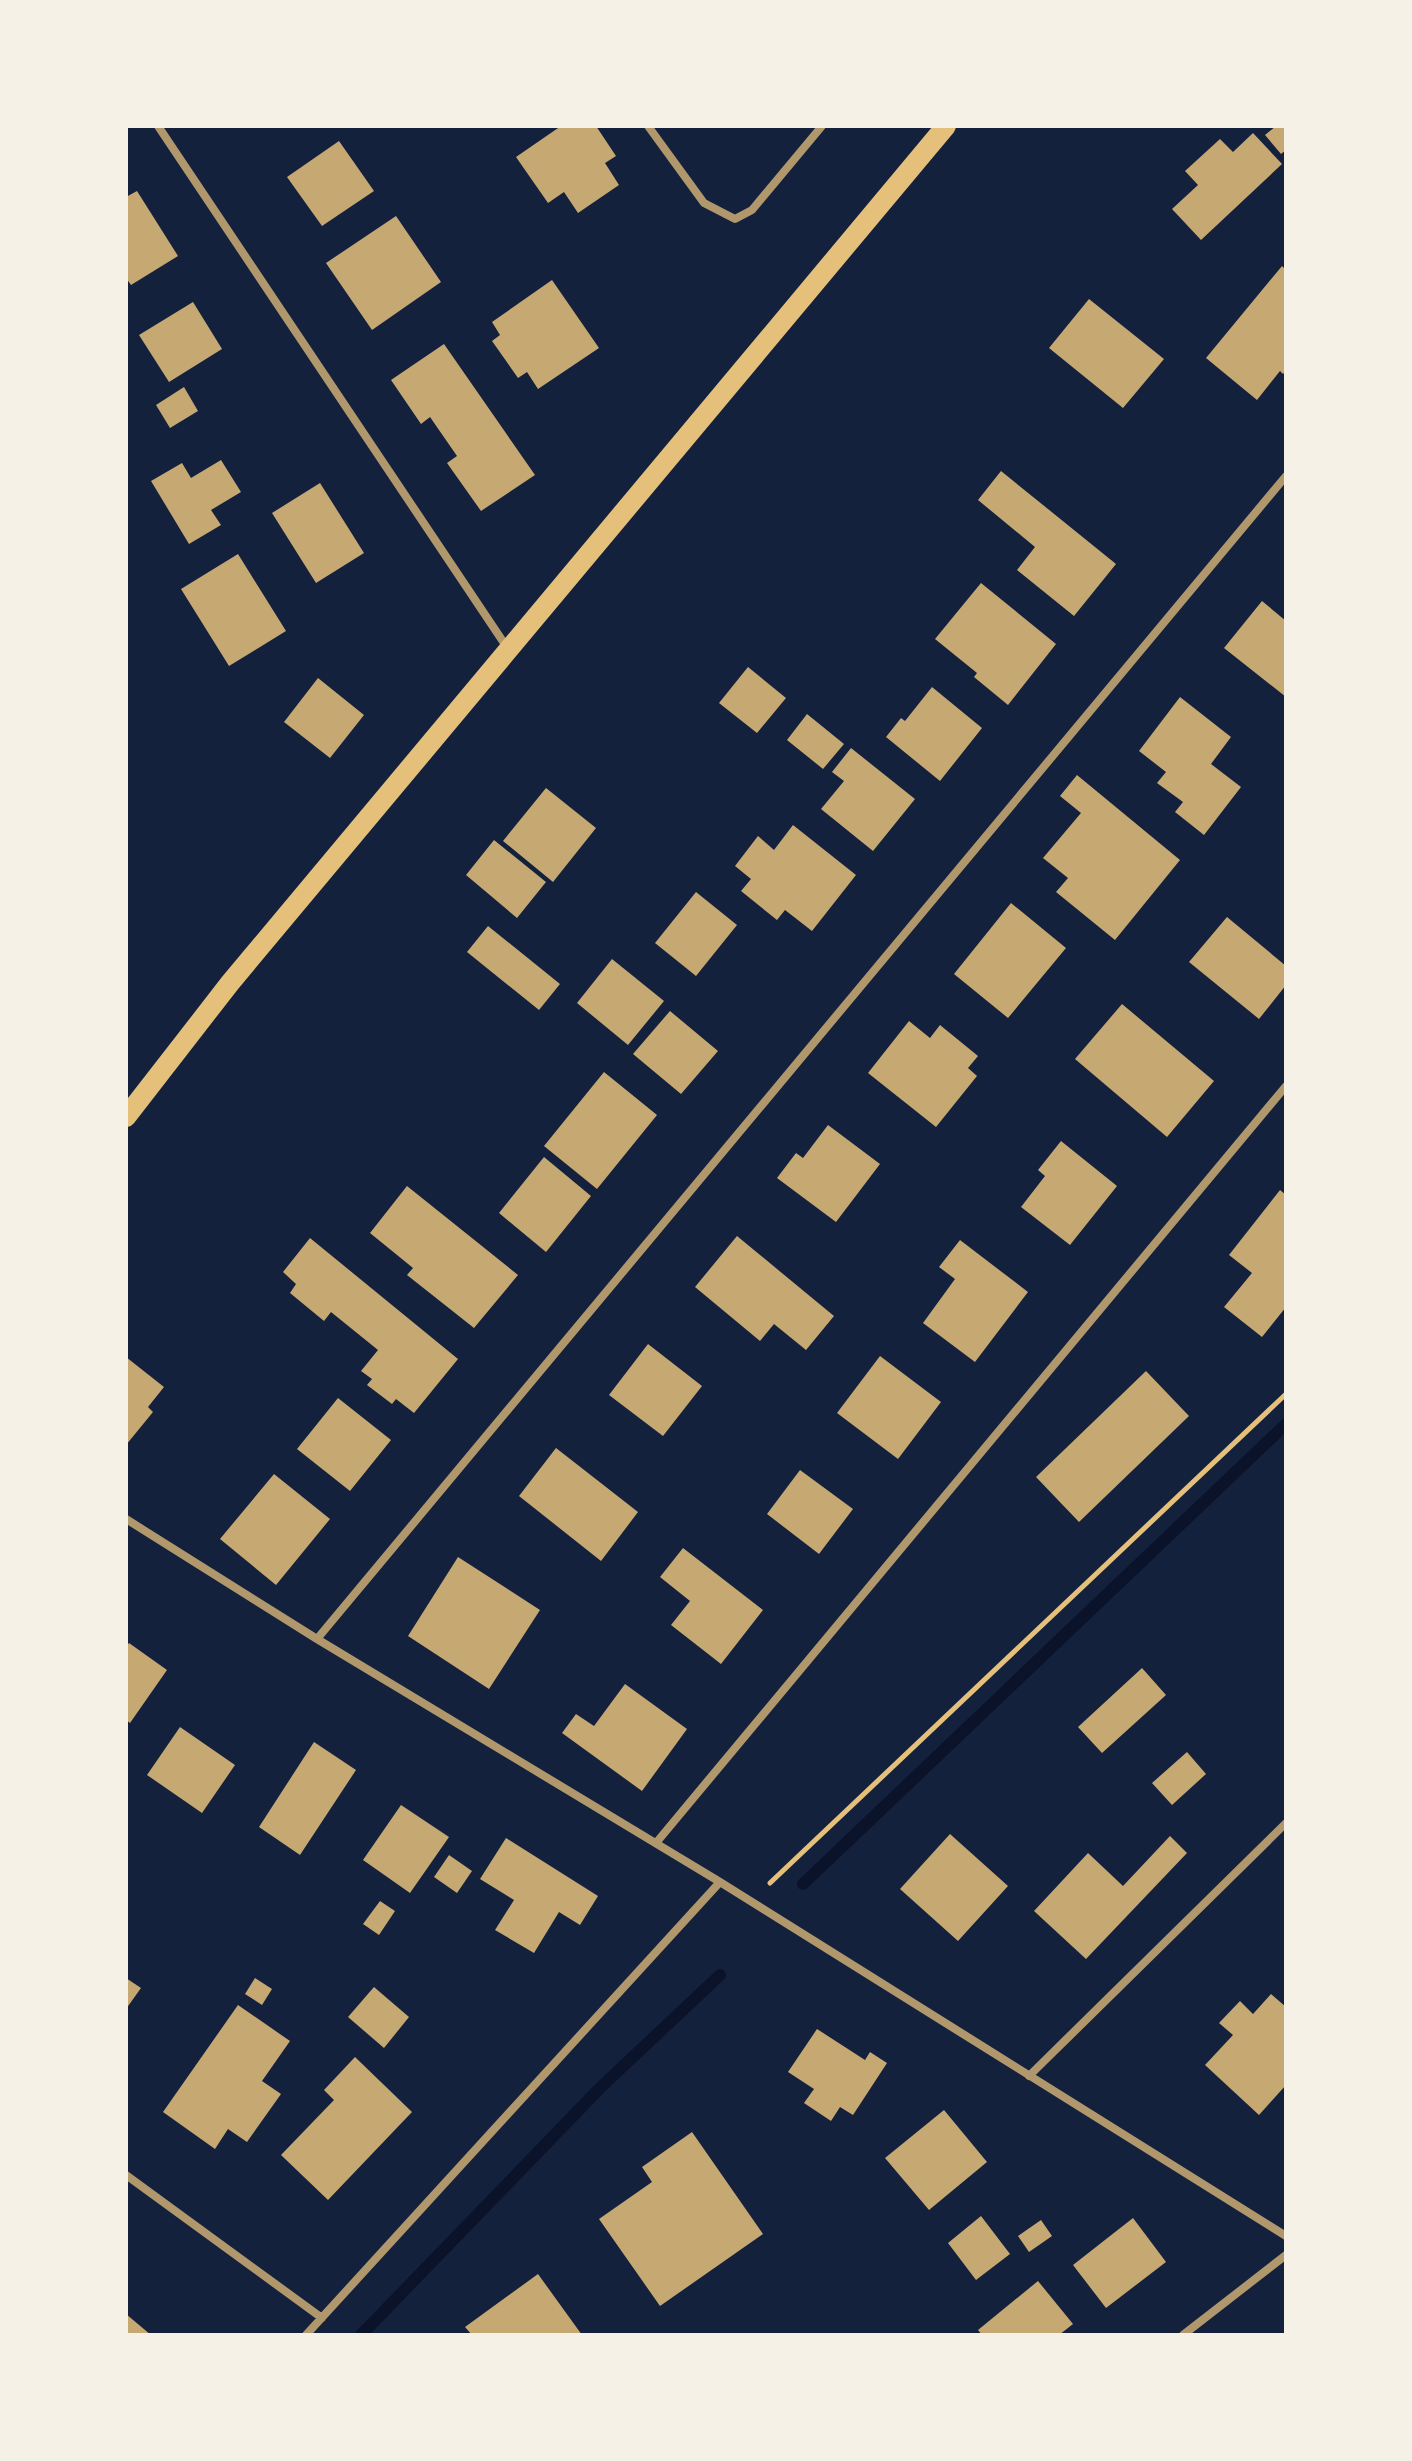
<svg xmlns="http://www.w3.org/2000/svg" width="1412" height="2461" font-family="'Open Sans',sans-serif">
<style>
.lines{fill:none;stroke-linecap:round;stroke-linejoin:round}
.stream{stroke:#0b132b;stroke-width:12}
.building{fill:#c6a872}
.path{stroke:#e5c07b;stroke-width:5}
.minor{stroke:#b1986c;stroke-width:8}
.primary{stroke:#e5c07b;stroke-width:20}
</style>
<rect width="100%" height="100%" fill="#14213d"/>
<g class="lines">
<path class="stream" d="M803,1884L1286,1424
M361,2335L601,2087L720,1975"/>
</g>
<path class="building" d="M561,126H596L616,156L605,163L619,185L578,213L564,192L548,203L516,157Z
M1276,126H1286V150L1281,154L1265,135Z
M1253,133L1282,164L1201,240L1172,209L1198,185L1185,171L1220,139L1233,152Z
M339,141L374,191L322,226L287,177Z
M137,191L178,256L131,285L126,278V197Z
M396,216L441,282L372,330L326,263Z
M1282,266L1286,270V370L1283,374L1280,371L1257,400L1206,358Z
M552,280L599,348L538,389L527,372L518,378L492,341L500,335L492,322Z
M1089,299L1164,359L1123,408L1049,348Z
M193,302L222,349L169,382L139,335Z
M444,344L535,475L481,511L447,463L457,456L430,417L421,424L391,380Z
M184,387L198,411L170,428L156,405Z
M221,460L241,492L211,510L221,525L189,544L151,481L182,463L191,478Z
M1001,471L1116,564L1074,616L1017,570L1035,547L978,500Z
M320,483L364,553L316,583L272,513Z
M238,554L286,631L229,666L181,589Z
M981,583L1056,644L1008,705L974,677L977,673L935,639Z
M1262,601L1286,621V697L1224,648Z
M748,667L786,698L757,733L719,703Z
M318,678L364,715L330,758L284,722Z
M932,687L982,728L940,781L886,737L901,718L905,721Z
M1180,697L1231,737L1211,764L1241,787L1204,835L1175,812L1183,802L1157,783L1166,772L1139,751Z
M807,714L844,744L823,769L787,740Z
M851,748L915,799L873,851L821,809L844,781L832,772Z
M1077,775L1180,860L1115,940L1056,892L1068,878L1043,858L1081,813L1060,796Z
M546,788L596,828L553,882L503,841Z
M793,825L856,875L812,931L785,910L777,920L741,891L751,879L735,866L758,836L774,850Z
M494,840L546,882L517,918L466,875Z
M696,892L737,925L696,976L655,943Z
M1011,903L1066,948L1008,1018L954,974Z
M1227,917L1286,966V985L1259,1019L1189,962Z
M488,926L560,984L539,1010L467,952Z
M612,959L664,1001L628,1045L577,1003Z
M1122,1004L1214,1081L1167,1137L1075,1059Z
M670,1011L718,1051L681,1094L633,1054Z
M909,1021L930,1038L940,1025L978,1056L968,1068L977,1076L936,1127L868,1073Z
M604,1072L657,1115L597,1189L544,1146Z
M828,1125L880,1164L836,1222L777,1178L796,1153L803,1158Z
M1061,1141L1117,1186L1070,1245L1021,1207L1045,1176L1038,1170Z
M544,1157L591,1196L546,1252L499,1213Z
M407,1186L518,1275L474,1328L407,1275L413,1268L370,1233Z
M1280,1190L1286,1195V1307L1262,1337L1224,1307L1252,1273L1229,1255Z
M737,1236L834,1316L806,1350L774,1324L760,1341L695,1287Z
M310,1238L458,1359L414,1413L396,1399L392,1404L367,1385L372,1379L361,1371L378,1350L331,1312L324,1321L290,1293L296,1284L283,1272Z
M960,1240L1028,1292L975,1362L923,1323L955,1279L939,1267Z
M648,1344L702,1386L663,1436L609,1395Z
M880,1356L941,1402L898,1459L837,1413Z
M126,1357L164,1387L148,1407L153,1412L126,1445Z
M1146,1371L1189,1416L1079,1522L1036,1477Z
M338,1398L391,1440L350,1491L297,1449Z
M556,1448L638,1512L601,1561L519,1496Z
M800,1470L853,1509L819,1554L767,1514Z
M274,1474L330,1519L276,1585L220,1539Z
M683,1548L763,1610L721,1664L671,1625L690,1601L660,1577Z
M458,1557L540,1610L489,1689L408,1636Z
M129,1643L167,1670L130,1723L126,1720V1647Z
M1142,1668L1166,1695L1102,1753L1078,1727Z
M625,1684L687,1729L642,1791L562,1733L576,1714L594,1726Z
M180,1727L235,1765L202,1813L147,1775Z
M314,1742L356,1770L300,1855L259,1827Z
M1187,1752L1206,1774L1172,1805L1152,1783Z
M401,1805L449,1837L410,1893L363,1860Z
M950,1834L1008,1886L958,1941L900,1889Z
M1170,1836L1187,1853L1086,1959L1034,1911L1088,1853L1123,1886Z
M506,1838L598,1896L580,1925L559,1912L534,1953L495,1930L514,1900L480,1879Z
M449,1855L472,1871L457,1893L434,1877Z
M380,1901L395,1911L379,1935L363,1924Z
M126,1978L141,1988L126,2009Z
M255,1978L272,1989L262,2005L245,1994Z
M374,1987L409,2017L384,2048L348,2017Z
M1271,1994L1286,2007V2085L1259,2115L1205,2065L1233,2035L1219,2023L1240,2001L1253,2014Z
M238,2005L290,2041L262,2081L281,2094L247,2142L228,2129L215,2149L163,2112Z
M817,2029L865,2060L870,2052L887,2063L853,2115L840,2107L831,2121L804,2103L814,2089L788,2072Z
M355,2057L412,2112L328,2200L281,2155L334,2100L324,2090Z
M944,2110L987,2162L929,2210L885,2158Z
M692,2132L763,2234L660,2306L599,2219L652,2182L642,2167Z
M981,2216L1010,2254L976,2280L948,2243Z
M1133,2218L1166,2262L1106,2308L1073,2265Z
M1041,2220L1052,2236L1029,2252L1018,2236Z
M538,2274L582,2335H472L465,2327Z
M1038,2281L1073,2324L1059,2335H982L978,2330Z
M126,2314L151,2335H126Z"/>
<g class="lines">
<path class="path" d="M770,1883L1286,1394"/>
<path class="minor" d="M158,126L508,649
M648,126L704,203L735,219L752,210L822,126
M126,1519L317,1639L720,1882L1286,2236
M317,1639L1286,476
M656,1843L1286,1086
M1029,2076L1286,1823
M126,2175L322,2318
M306,2335L720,1882
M1183,2335L1286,2255"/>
<path class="primary" d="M126,1117L230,983L946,126"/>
</g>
<rect width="1412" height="2461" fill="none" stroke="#f6f1e7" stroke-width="256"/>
</svg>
